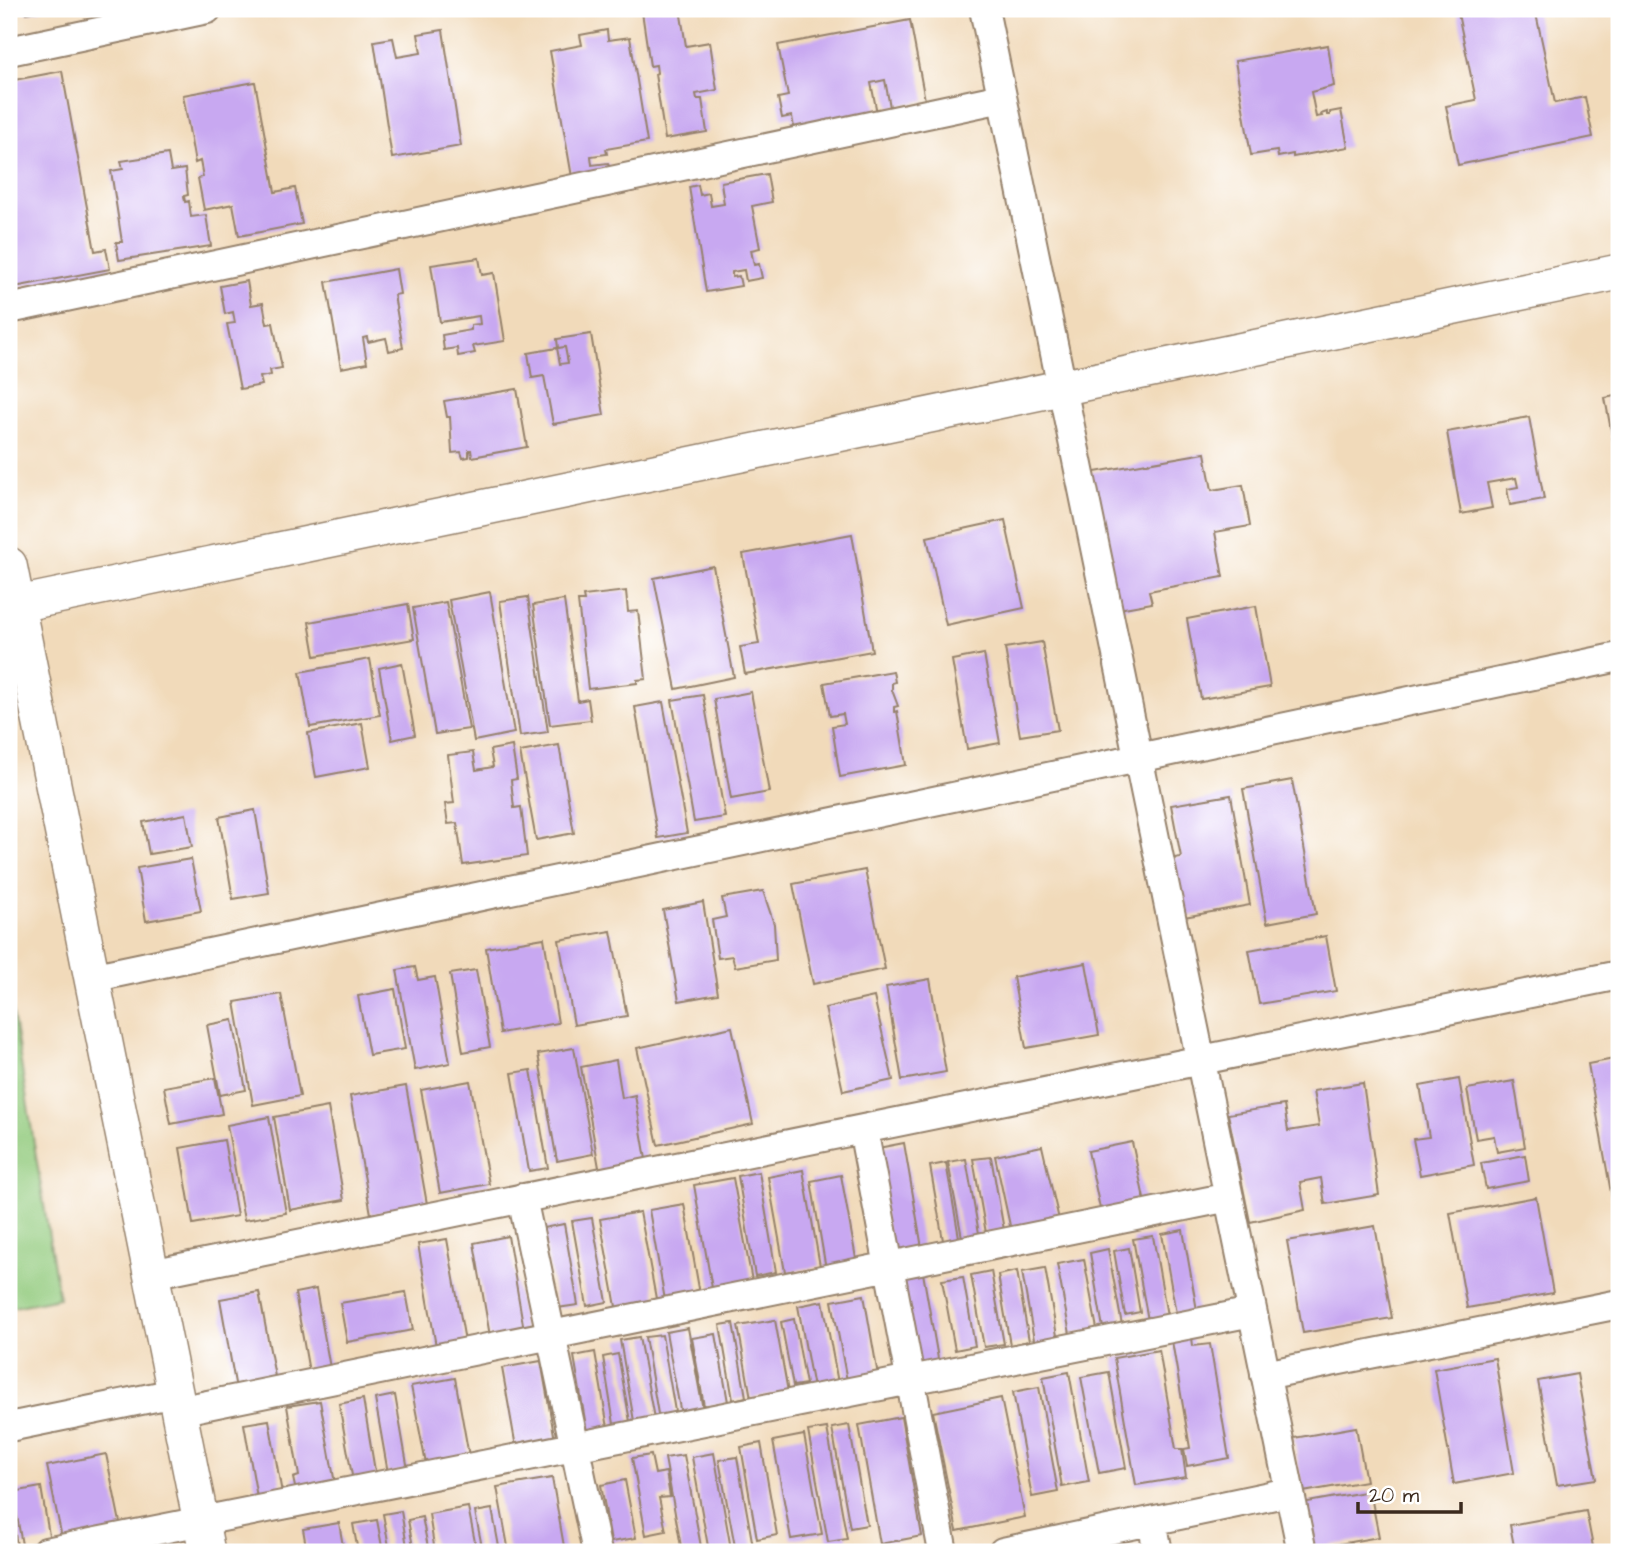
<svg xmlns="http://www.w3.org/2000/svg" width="1628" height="1561" font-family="'Architects Daughter',sans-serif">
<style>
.green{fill:#93cb7e;stroke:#677a4e;stroke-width:2}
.building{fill:#c8a8f1}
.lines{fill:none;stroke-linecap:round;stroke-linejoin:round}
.minor-casing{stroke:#96826c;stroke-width:32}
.tertiary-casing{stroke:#96826c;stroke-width:38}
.minor{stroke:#fff;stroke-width:28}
.tertiary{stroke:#fff;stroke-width:35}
</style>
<rect width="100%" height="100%" fill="#fff"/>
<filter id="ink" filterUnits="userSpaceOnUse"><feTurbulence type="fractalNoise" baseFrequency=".0143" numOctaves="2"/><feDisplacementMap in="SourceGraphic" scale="14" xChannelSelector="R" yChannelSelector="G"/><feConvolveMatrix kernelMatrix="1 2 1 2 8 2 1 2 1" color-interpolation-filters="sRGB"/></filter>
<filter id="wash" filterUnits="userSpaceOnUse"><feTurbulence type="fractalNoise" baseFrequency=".00686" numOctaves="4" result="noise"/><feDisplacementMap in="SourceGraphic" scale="28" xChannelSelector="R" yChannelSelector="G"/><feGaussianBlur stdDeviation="1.57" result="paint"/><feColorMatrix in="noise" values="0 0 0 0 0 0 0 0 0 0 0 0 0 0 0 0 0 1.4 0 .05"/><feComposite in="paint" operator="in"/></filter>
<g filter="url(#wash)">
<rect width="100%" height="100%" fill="#f1daba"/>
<path class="green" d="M9,989L59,1298L9,1308Z"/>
<g id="blocks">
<path class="building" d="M25,9H42V10L26,13Z
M658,9H680L686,46L710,42L717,90L696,94L697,99H702L707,132L665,139L655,74L657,73L656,65L650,66L642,12Z
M1457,9H1535L1555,103L1585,97L1593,137L1458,165L1446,106L1476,100Z
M910,20L925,100L890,107L885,80L871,83L877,113L794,128L792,116L782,118L778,98L788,96L778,45Z
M443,30L461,146L392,158L374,41L393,38L397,57L421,53L418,34Z
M607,30L608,40L630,37L647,142L606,149L607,154L591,156L592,165L608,163L610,170L572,177L550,51L582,45L580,35Z
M1328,45L1334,86L1311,92L1316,117L1322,116L1321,114L1327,112V115H1330V112L1341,110L1348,147L1293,157V154L1278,157L1277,151L1251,155L1235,61Z
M62,71L95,251L106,249L110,269L9,288V81Z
M255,82L275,192L295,188L302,224L239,236L233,204L204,210L198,178L203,177L200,161L195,163L183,95Z
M168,154L171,171L185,169L188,195L184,196L185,202L189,201L191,217L206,215L211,246L119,260L116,242H122L111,171L123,169L121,161Z
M767,174L772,202L752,206L760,248L751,250L754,265L759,264L762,278L746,281L744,270L732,272V277L739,276L741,286L706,292L689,187L698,185L700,195L709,193L711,206L724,204L721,182Z
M479,258L482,275L494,273L505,341L473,346L475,353L458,356L457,348L444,350L442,335L471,330V325L480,324L479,316L440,322L431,265Z
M396,269L400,294L394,295L403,348L389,351L386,338L368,342L367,337L363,338L367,363L341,368L326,282Z
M247,281L251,305L263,303L267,324L273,323L282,368L270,370L271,375L260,377L262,385L240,389L227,324L235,323L233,312L225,314L220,286Z
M591,334L604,415L553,424L544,376L532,378L528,353L557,348L560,364L568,363L565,347L558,348L557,339Z
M517,389L527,447L472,457L471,450H469V457L463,458L461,452L452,453L450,417H447L444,401Z
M1619,395V468H1618L1605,398Z
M1529,417L1544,499L1510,505L1507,489L1518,487L1516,478L1487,483L1492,508L1461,514L1447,432Z
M1205,453L1212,490L1243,485L1250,526L1215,532L1223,577L1149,591L1152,603L1113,610L1089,473Z
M1005,520L1024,608L946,625L927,537Z
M852,534L872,651L745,674L740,647L759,644L743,554Z
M713,566L734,677L676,689L654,578Z
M626,591L628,612L638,611L646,679L637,680V683L588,689L578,601H584L583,596Z
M490,592L514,733L474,741L449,600Z
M528,597L548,732L520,736L500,601Z
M564,600L578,701L588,699L591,720L550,725L533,605Z
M446,602L469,729L435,734L413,608Z
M408,604L414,639L315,656L309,622Z
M1256,606L1270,687L1201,699L1187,619Z
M1042,642L1058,730L1020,736L1005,648Z
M984,654L1000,743L967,749L952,660Z
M370,659L380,715L310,727L300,672Z
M402,663L415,735L392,740L379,668Z
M893,671L895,682L892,683V690L898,706L894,707V712L897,711L906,765L840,777L832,726L845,724L843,714L830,716L824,683Z
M751,692L769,792L731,799L714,699Z
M703,695L725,817L694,822L672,700Z
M663,702L687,833L658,838L635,707Z
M362,723L370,767L316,777L308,733Z
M559,745L574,833L536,840L520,752Z
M512,746L517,779L511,780L514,808L521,807L527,856L463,865L457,823L448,824L445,804L454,803L448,755L473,752L476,770L493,767L490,750Z
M1292,780L1316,914L1267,923L1243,789Z
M1231,795L1250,905L1173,919L1162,860L1181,857L1171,805Z
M255,810L269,893L233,899L219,817Z
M186,814L192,847L149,854L143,822Z
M191,859L201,911L146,921L137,868Z
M865,870L885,969L813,984L793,884Z
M763,891L774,924L776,960L735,967L732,956L718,958L712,920L726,917L722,898Z
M703,902L718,994L679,1001L663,910Z
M611,931L627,1016L574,1025L559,940Z
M1326,936L1336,991L1259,1004L1249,950Z
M544,938L558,1023L500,1033L486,948Z
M1086,963L1099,1035L1026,1048L1013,977Z
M415,967L418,980L435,977L450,1063L415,1070L397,970Z
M476,970L490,1047L463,1052L450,974Z
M930,979L946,1072L902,1080L886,987Z
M395,989L405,1049L369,1055L358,996Z
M281,994L300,1096L253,1105L235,1002Z
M874,997L893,1080L843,1091L825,1008Z
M233,1020L246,1090L220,1095L207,1025Z
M732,1027L753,1124L658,1145L637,1048Z
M574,1048L593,1154L557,1161L538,1054Z
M1619,1058V1232H1618L1588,1064Z
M616,1060L622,1098L635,1095L647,1165L600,1173L581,1067Z
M531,1070L548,1168L529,1171L512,1073Z
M215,1078L222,1114L171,1124L164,1087Z
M1459,1079L1474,1165L1420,1175L1413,1139L1429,1137L1420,1086Z
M470,1081L489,1184L440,1193L421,1090Z
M1514,1081L1525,1147L1497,1152L1494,1136L1476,1139L1467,1089Z
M1363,1083L1379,1195L1325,1204L1321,1178L1300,1182L1305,1210L1250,1222L1228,1114L1284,1105L1288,1131L1319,1126L1313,1091Z
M406,1086L427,1204L371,1214L350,1096Z
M328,1107L344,1200L290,1210L274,1117Z
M269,1117L286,1213L244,1220L227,1125Z
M224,1140L237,1216L193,1224L180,1148Z
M1132,1142L1146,1208L1102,1218L1088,1151Z
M904,1143L922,1248L891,1253L873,1149Z
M1042,1146L1060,1224L1012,1235L995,1156Z
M1525,1155L1529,1181L1486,1189L1481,1163Z
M991,1157L1004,1230L986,1233L973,1159Z
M966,1159L980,1239L963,1243L948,1162Z
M946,1163L960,1243L944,1246L930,1166Z
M803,1170L820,1266L785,1272L768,1177Z
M759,1172L776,1272L755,1276L738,1176Z
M841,1175L857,1264L826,1269L811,1181Z
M733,1178L752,1281L712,1288L694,1185Z
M1536,1197L1553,1293L1467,1308L1450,1213Z
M684,1204L700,1294L665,1300L649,1210Z
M640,1212L657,1304L617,1312L600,1219Z
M592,1218L607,1302L587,1306L572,1221Z
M564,1224L578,1305L557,1308L543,1228Z
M1375,1226L1392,1318L1303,1333L1287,1241Z
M1183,1230L1198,1316L1177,1319L1162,1234Z
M508,1236L525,1336L491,1342L474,1243Z
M1153,1236L1169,1327L1150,1331L1133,1239Z
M447,1239L466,1347L437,1352L418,1244Z
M1129,1248L1140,1312L1125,1315L1114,1251Z
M1108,1249L1122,1325L1103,1328L1090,1253Z
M1084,1259L1097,1329L1070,1334L1057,1264Z
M1045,1268L1059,1347L1036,1351L1022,1272Z
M991,1271L1004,1344L984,1347L971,1275Z
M1017,1271L1029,1341L1010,1345L998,1275Z
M923,1273L940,1370L907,1376L890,1279Z
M963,1277L975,1346L955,1350L942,1280Z
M316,1289L330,1368L309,1372L295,1293Z
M259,1292L276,1382L236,1389L220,1299Z
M406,1292L413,1330L347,1342L340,1303Z
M864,1295L879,1381L848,1386L832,1301Z
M823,1301L838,1383L813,1388L798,1306Z
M794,1319L806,1384L793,1386L781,1322Z
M775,1320L788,1392L751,1398L738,1326Z
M733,1323L746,1397L733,1400L720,1325Z
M688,1328L704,1415L682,1420L666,1332Z
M716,1334L728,1402L704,1406L692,1338Z
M662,1335L676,1417L659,1420L645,1337Z
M639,1337L655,1424L635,1427L620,1340Z
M1192,1337L1193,1346L1210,1344L1229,1458L1187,1466L1184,1449L1190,1448L1172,1341Z
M1159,1350L1176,1449H1182L1186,1477L1136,1485L1114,1358Z
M595,1352L608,1428L587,1432L574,1356Z
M618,1354L631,1427L615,1430L603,1357Z
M1495,1358L1514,1473L1454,1484L1434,1369Z
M541,1361L556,1446L517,1453L502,1368Z
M1069,1372L1089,1482L1062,1487L1043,1377Z
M1109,1372L1126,1468L1099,1473L1081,1377Z
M1577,1374L1596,1479L1557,1485L1538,1381Z
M455,1378L469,1456L426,1464L411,1386Z
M1039,1387L1058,1492L1032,1497L1013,1392Z
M395,1395L408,1470L388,1473L375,1399Z
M1001,1398L1025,1517L957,1531L933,1412Z
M363,1399L376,1477L353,1481L339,1404Z
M320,1401L336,1489L297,1496L293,1478L299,1476L287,1406Z
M901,1417L922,1536L880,1544L859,1425Z
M269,1420L283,1499L258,1503L244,1424Z
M849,1425L867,1525L850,1528L832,1428Z
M1356,1427L1366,1481L1303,1492L1294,1438Z
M827,1428L847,1539L828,1542L808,1431Z
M804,1435L822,1534L791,1539L773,1441Z
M761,1443L777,1535L757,1539L741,1447Z
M714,1453L731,1549L709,1552L692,1457Z
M106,1454L124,1542L65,1552L47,1466Z
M651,1455L655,1474L666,1472L670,1497L659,1498L666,1531L646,1535L632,1458Z
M684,1455L702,1552H682L665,1458Z
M737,1457L754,1552H736L719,1460Z
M552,1478L565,1552H509L497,1487Z
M625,1480L636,1538L611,1542L601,1485Z
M41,1487L50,1541L22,1545L13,1492Z
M1370,1491L1379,1537L1310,1549L1302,1503Z
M9,1503H10L18,1552H9Z
M468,1507L477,1552H435L429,1514Z
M492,1509L500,1552H483L475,1512Z
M401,1511L408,1552H390L383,1514Z
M1586,1511L1594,1552H1488L1514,1546L1510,1525Z
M422,1517L429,1552H414L408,1520Z
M377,1520L383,1552H358L353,1524Z
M339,1523L344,1552H307L303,1529Z
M643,1546L644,1552H619V1551Z"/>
</g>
</g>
<g filter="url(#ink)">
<use href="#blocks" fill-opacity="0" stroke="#96826c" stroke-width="2"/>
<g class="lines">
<g class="minor-casing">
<path id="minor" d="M984,9L1302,1552
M9,51L207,9
M9,309L1002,98
M91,978L1619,657
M863,1129L943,1552
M522,1198L597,1552
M151,1274L1619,975
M1265,1375L1619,1304
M178,1411L1229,1197
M9,1427L175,1393
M1152,1521L1158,1552
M46,1552L1252,1312
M1003,1552L1289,1492"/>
</g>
<g class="tertiary-casing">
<path id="tertiary" d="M9,565L207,1552
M9,606L1619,272"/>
</g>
<use href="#minor" class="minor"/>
<use href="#tertiary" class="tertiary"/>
</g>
</g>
<rect width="1628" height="1561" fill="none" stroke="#fff" stroke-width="35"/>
<path d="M1358 1502v10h103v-10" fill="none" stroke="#3b2a1e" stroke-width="3.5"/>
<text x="1369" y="1502" font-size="21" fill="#3b2a1e" stroke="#ffffff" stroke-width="5" paint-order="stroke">20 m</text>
</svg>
